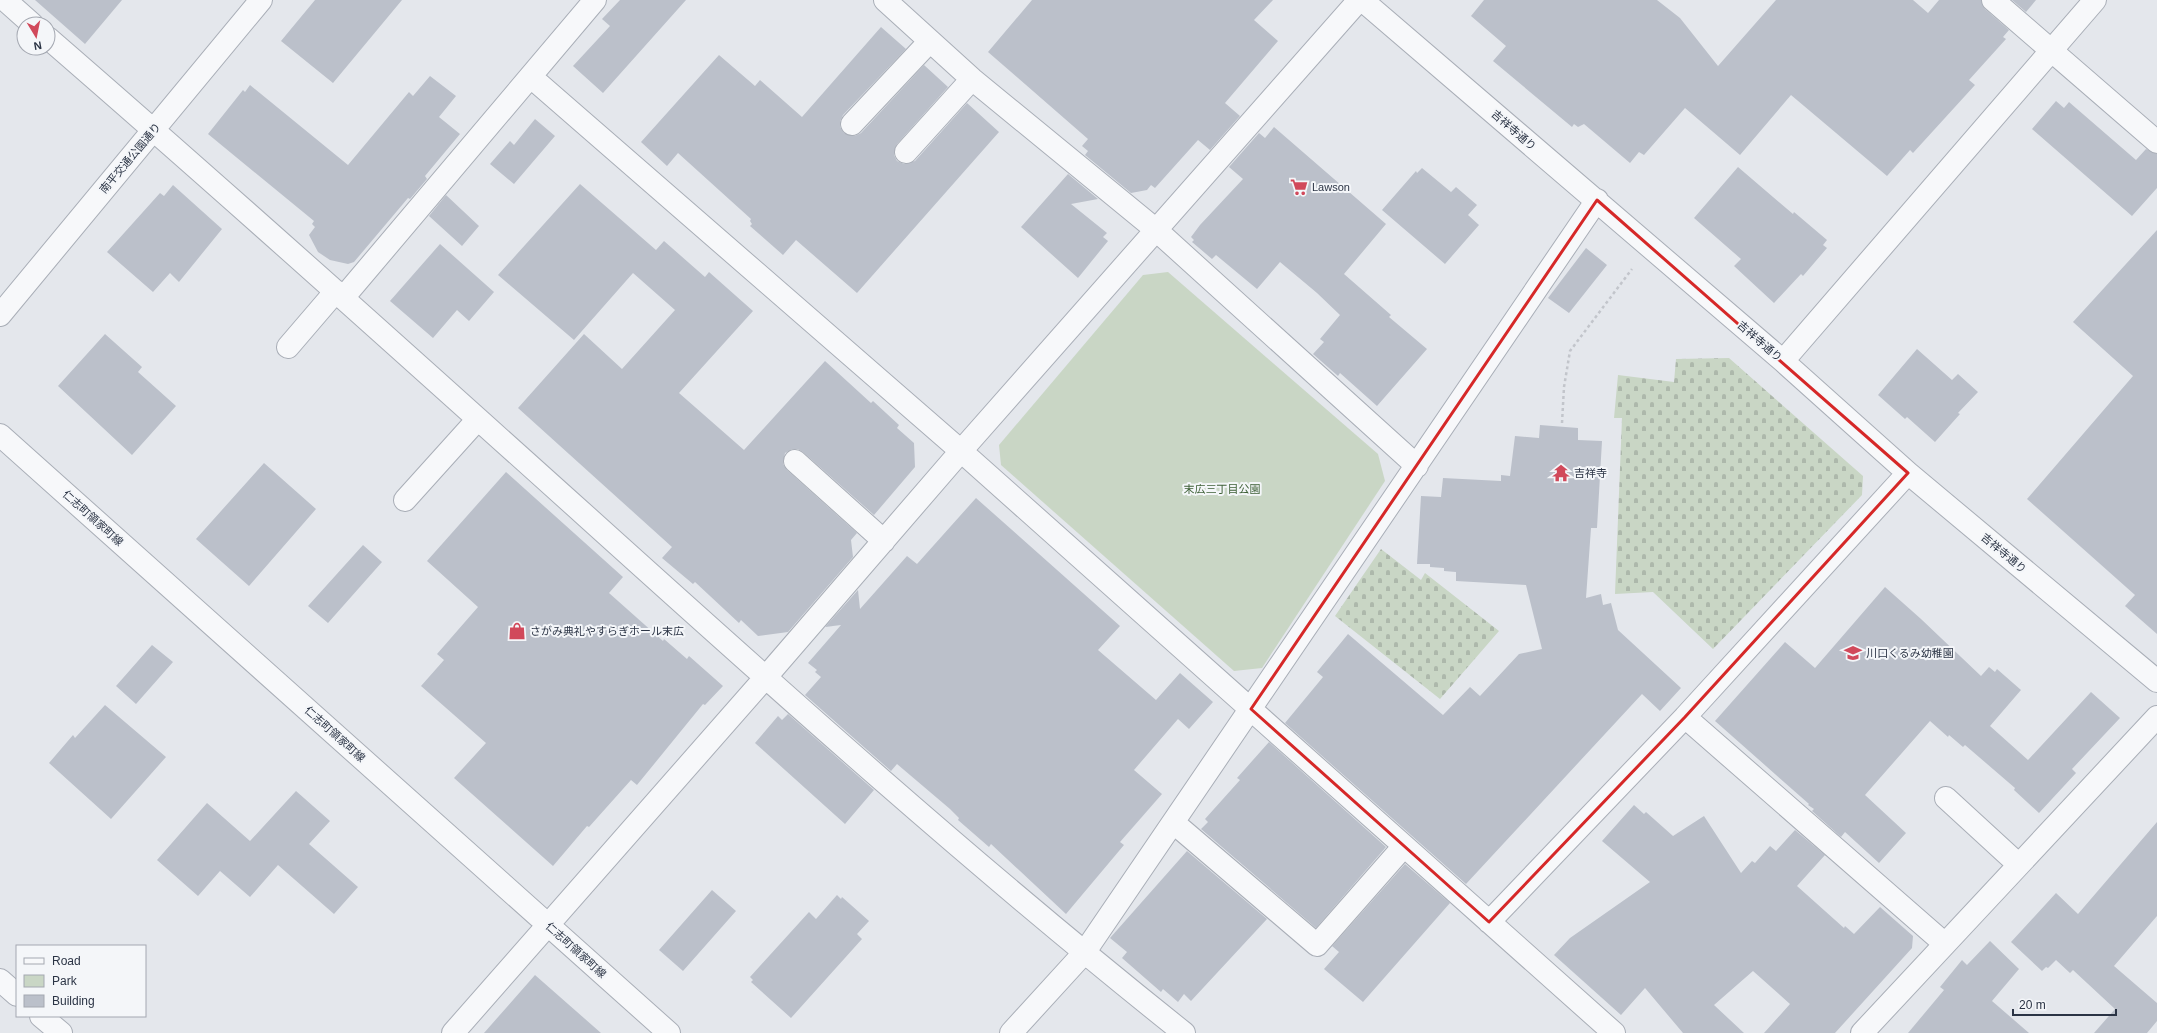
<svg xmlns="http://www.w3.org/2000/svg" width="2157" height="1033" font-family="Arial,'Noto Sans JP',sans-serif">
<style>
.cemetery{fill:url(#cemetery-stones)}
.green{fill:#c9d6c5}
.building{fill:#bbc0ca}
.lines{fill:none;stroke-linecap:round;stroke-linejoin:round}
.minor-casing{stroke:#a9aeb7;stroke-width:24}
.path{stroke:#c2c5cb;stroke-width:2.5;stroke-dasharray:3 3;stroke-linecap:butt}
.minor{stroke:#f7f8fa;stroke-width:22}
.marked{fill:none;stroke:#d62828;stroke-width:3;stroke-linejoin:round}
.labels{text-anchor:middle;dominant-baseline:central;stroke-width:4;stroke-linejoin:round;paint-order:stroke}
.street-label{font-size:11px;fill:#2b3445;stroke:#f4f6f9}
.poi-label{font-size:11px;fill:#2b3445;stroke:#f4f6f9;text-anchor:start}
.park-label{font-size:11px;fill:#3f6138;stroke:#f4f6f9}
</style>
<defs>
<pattern id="cemetery-stones" width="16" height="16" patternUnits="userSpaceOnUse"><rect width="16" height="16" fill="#c9d6c5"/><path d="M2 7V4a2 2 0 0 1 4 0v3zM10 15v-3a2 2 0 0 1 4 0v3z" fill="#adb8ab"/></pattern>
</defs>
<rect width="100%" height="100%" fill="#e4e7ec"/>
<path class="cemetery" d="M1729,358L1863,476L1862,495L1713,649L1653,592L1615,594L1622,418H1614L1618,375L1674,382L1676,359Z
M1381,549L1421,580L1425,573L1499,631L1440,699L1335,616Z"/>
<path class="green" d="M1168,272L1378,454L1385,481L1262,668L1234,671L1001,465L999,445L1143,275Z"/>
<path class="building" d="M35,0H122L85,44Z
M315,0H402L333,83L281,41Z
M620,0H686L603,93L573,66L610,26L602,19Z
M1032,0H1273L1254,20L1278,41L1225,103L1240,116L1210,150L1198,140L1155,188L1151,185L1147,190L1131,193L1085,155L1088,151L1082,146L1088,139L988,52Z
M1484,0H1657L1680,18L1718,66L1776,0H1913L1928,13L1939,0H1981L1985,9L2009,30L2003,37L2006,39L1969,80L1975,85L1913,153L1910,150L1887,176L1791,95L1740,155L1685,108L1644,155L1639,152L1630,163L1584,124L1578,127L1574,124L1572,127L1493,61L1506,46L1471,16Z
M2012,0H2036L2026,12Z
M881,27L906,49L843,115L840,121V127L844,133L855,136L861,133L924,65L948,87L897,144L894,155L897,161L904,164L915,161L967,103L999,132L857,293L796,240L783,255L750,226L752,224L750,221L751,219L678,153L667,166L641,142L719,55L755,86L760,80L802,117Z
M430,76L456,96L439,117L460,134L425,176L427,179L410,199L408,198L354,262L348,264L330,260L318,252L309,235L315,227L312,224L314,221L208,134L243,90L245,92L250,85L348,165L409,92L413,96Z
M2056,101L2064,108L2069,102L2136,160L2146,149L2157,154V188L2132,216L2032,129Z
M535,119L555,136L514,184L490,164L510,141L514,145Z
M1274,127L1386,224L1344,274L1391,315L1389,317L1427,349L1377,406L1340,373L1338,376L1313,354L1324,342L1320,339L1340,315L1317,293L1280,262L1257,289L1216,255L1212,259L1192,242L1194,240L1191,237L1200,225L1243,179L1229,167L1259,133L1265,138Z
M1738,167L1793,214L1794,212L1827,240L1823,245L1827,248L1803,276L1801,274L1774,303L1734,266L1741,259L1694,218Z
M1422,168L1451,192L1456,187L1477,205L1468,215L1479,225L1445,264L1382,210L1416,171L1417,173Z
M1068,174L1098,199L1071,204L1107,233L1103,237L1108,241L1078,278L1021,227Z
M580,184L656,250L664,241L705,277L709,272L753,311L679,393L744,450L825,361L871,403L873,401L899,425L897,428L914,443L915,467L874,515L803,452L798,449H792L785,453L783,464L787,470L857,533L851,540L853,557L788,632L758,636L741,620L739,623L695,582L693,584L662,558L672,547L518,408L584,334L622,369L675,310L633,273L574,340L498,275Z
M173,185L222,229L179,282L170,273L153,292L107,252L160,193L164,196Z
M446,195L479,226L462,246L429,216Z
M2157,230V634L2125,606L2135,595L2027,499L2133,376L2073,322Z
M440,244L494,292L469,321L457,310L433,338L390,301Z
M1586,248L1607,265L1569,313L1548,298Z
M105,334L142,367L138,372L176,406L132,455L58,386Z
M1917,349L1952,380L1958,374L1978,392L1958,413L1960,414L1935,442L1907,417L1905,419L1878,395Z
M1540,425L1578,428V440L1602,441L1597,528H1591L1586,598L1601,594L1603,605L1611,603L1618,630L1681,688L1660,711L1642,694L1466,884L1285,723L1323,677L1317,672L1348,634L1443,715L1470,687L1480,696L1519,654L1542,649L1526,585L1456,581V572L1444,571V568L1430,567V564H1417L1421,496L1441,497L1443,478L1501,481V475L1510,476L1515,436L1539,438Z
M264,463L316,509L249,586L196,539Z
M506,472L623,577L609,593L663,641L664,639L687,659L689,656L723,686L705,705L703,704L637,785L631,780L589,827L587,826L553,866L454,778L486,743L421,686L444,660L437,654L478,607L427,561Z
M976,498L1120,626L1098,650L1156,700L1180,673L1213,702L1189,729L1178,719L1134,770L1162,794L1120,842L1124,845L1066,914L991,844L989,847L958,820L959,818L950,809L897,764L891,771L805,695L821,677L815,672L817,670L808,663L841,625L825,627L858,590L860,609L907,556L917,564Z
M363,545L382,562L328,623L308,606Z
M1885,587L1921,619L1981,676L1989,667L1995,672L1997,669L2021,690L1990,726L2028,760L2091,692L2120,718L2072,769L2076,773L2039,813L2014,790L2015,788L1965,745L1963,747L1949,735L1948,737L1930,721L1865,795L1906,833L1879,863L1845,832L1841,837L1812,811L1814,809L1808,805L1809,804L1715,721L1785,642L1815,668Z
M152,645L173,662L136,704L116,686Z
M105,705L166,757L111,819L49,763L73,735L75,738Z
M788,714L874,790L845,824L755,743L778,716L782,720Z
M1269,742L1386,847L1316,928L1201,829L1208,822L1205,819L1240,780L1237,778Z
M296,791L330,821L309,844L358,887L334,914L278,865L250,897L220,871L198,896L157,860L207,803L250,841Z
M1634,805L1644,814L1646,812L1673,836L1704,816L1741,873L1752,861L1755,863L1770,846L1776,851L1795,830L1825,855L1797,886L1844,928L1845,926L1854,934L1880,907L1913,936L1912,948L1835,1033H1764L1790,1004L1753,971L1714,1005L1744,1033H1683L1645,988L1621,1015L1554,955L1570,938L1650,882L1602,841Z
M2157,822V916L2114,966L2157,1003V1021L2147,1033H2094L2115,1009L2073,970L2070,973L2056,960L2048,968L2046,967L2042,971L2011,942L2056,893L2078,914Z
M1187,851L1267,919L1191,1001L1184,994L1178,1002L1163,989L1161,992L1122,958L1127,952L1110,938Z
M1405,864L1450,903L1363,1002L1324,969L1339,952L1332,946Z
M712,890L736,911L683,971L659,950Z
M837,895L841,899L842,897L869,921L857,934L862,939L791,1018L751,982L753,980L750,977L809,912L816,919Z
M1990,941L2019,969L1992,1001L2029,1033H1908L1944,990L1940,987L1962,960L1967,965Z
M535,975L601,1033H484Z"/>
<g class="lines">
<g class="minor-casing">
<path id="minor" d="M5,0L32,24
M885,0L972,79L1155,229L1417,466
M1362,0L1783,361L1908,473L2157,681
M1993,0L2157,142
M48,38C229,195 408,356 587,517C782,693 978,869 1184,1033
M531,77L961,451L1614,1033
M852,124L930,41
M906,152L972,79
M343,298L595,0
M0,315L261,0
M288,347L336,291
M1783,361L2095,0
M0,435L669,1033
M795,461L884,541
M405,500L478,419
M1685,717L1945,944
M1946,798L2019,865
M1174,823L1317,945L1404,846
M1489,922L1685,717L1908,473
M0,980L17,995
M41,1016L61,1033
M453,1033L765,678L961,451L1359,0
M1011,1033L1084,953L1597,200
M1862,1033L2157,717"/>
</g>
<path class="path" d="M1562,423L1564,387L1570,351L1632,269"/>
<use href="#minor" class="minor"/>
</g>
<path class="marked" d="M1597,200L1908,473L1685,717L1489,922L1251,709Z"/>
<defs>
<g id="supermarket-bare" transform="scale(1.38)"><path d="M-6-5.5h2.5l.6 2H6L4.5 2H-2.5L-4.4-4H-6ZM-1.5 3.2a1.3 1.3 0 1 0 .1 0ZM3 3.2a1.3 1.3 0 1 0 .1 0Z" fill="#d1495b" stroke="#f4f6f9" stroke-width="2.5" paint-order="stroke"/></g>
<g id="temple-bare" transform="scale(1.38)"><path d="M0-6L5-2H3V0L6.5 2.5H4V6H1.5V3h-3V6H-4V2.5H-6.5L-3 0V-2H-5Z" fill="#d1495b" stroke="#f4f6f9" stroke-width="2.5" paint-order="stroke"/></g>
<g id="shop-bare" transform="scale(1.38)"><path d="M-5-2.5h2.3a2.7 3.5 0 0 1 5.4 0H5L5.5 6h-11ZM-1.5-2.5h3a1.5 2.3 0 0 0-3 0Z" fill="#d1495b" stroke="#f4f6f9" stroke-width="2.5" paint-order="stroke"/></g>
<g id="school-bare" transform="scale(1.38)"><path d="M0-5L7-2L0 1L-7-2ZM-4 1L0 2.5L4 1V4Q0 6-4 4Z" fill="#d1495b" stroke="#f4f6f9" stroke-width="2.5" paint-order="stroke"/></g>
</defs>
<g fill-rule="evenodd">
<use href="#supermarket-bare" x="1299" y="187"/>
<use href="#temple-bare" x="1561" y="473"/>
<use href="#shop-bare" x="517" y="631"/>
<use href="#school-bare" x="1853" y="653"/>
</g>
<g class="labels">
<g class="street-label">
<text transform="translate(1514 130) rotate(41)">吉祥寺通り</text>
<text transform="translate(130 158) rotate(-50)">南平交通公園通り</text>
<text transform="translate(1760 341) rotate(41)">吉祥寺通り</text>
<text transform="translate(93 518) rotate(42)">仁志町領家町線</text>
<text transform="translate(2004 553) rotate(40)">吉祥寺通り</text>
<text transform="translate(335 734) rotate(42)">仁志町領家町線</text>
<text transform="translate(576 950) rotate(42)">仁志町領家町線</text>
</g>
<g class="poi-label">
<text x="1312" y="187">Lawson</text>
<text x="1574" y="473">吉祥寺</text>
<text x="530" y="631">さがみ典礼やすらぎホール末広</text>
<text x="1866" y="653">川口くるみ幼稚園</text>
</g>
<g class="park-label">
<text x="1222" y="489">末広三丁目公園</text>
</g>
</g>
<rect x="16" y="945" width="130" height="72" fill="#f4f6f9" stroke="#a4a8b1"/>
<rect x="24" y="958" width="20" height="6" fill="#f7f8fa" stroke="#a4a8b1"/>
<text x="52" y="965" font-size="12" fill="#2b3445">Road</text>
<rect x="24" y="975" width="20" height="12" fill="#c9d6c5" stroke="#a4a8b1"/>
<text x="52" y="985" font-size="12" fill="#2b3445">Park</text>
<rect x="24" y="995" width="20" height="12" fill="#bbc0ca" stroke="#a4a8b1"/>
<text x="52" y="1005" font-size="12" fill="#2b3445">Building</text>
<g transform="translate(36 36) rotate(170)"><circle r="19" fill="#f4f6f9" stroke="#a4a8b1"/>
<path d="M0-3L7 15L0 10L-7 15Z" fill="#d1495b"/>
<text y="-6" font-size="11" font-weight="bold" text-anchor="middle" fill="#2b3445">N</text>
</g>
<path d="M2013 1009v6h103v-6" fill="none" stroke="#2b3445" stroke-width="2"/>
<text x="2019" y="1009" font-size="12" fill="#2b3445" stroke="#f4f6f9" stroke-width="3" paint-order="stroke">20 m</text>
</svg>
